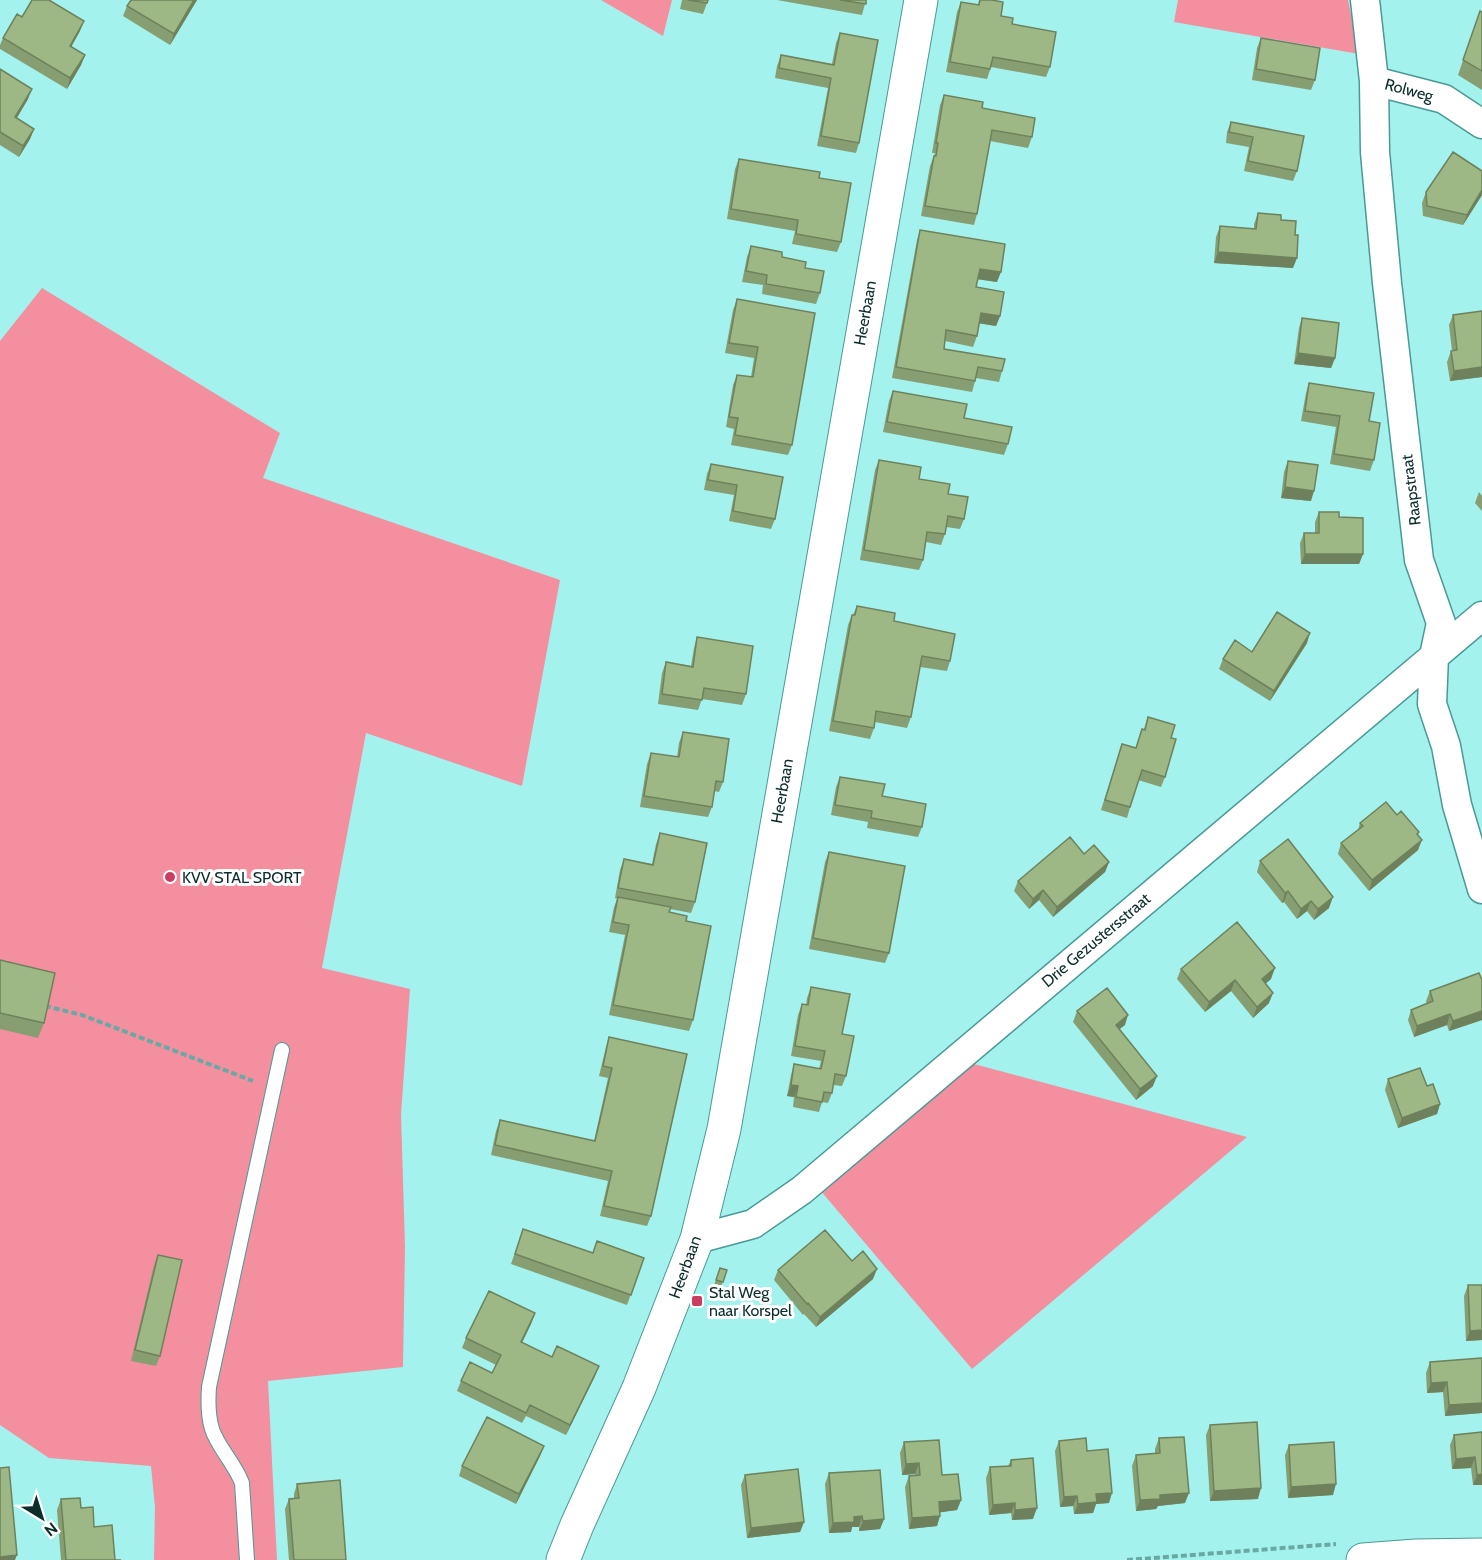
<svg xmlns="http://www.w3.org/2000/svg" width="1482" height="1560" font-family="Cabin,sans-serif">
<style>
.green{fill:#f48f9f}
.lines{fill:none;stroke-linecap:round;stroke-linejoin:round}
.service-casing{stroke:#4b9994;stroke-width:16}
.minor-casing{stroke:#4b9994;stroke-width:31}
.tertiary-casing{stroke:#4b9994;stroke-width:35}
.path{stroke:#6aa8a4;stroke-width:4;stroke-dasharray:6 3;stroke-linecap:butt}
.service{stroke:#fff;stroke-width:14}
.minor{stroke:#fff;stroke-width:28}
.tertiary{stroke:#fff;stroke-width:33}
.wall{fill:#879e72}
.shaded-wall{fill:#6e815c}
.building{fill:#9db884;stroke:#6e815c;stroke-width:1.5}
.poi-dot{fill:#cc3c60;stroke:#fff;stroke-width:2}
.labels{text-anchor:middle;dominant-baseline:central;stroke-width:6;stroke-linejoin:round;paint-order:stroke}
.street-label{font-size:16px;fill:#0b2d2b;stroke:#fff}
.poi-label{font-size:16px;fill:#0b2d2b;stroke:#fff;text-anchor:start}
</style>
<rect width="100%" height="100%" fill="#a3f2ed"/>
<path class="green" d="M601,0H672L663,36Z
M1178,0H1348L1359,54L1174,22Z
M42,288L280,433L263,478L560,580L522,786L366,733L322,968L410,989L401,1114L405,1247L403,1367L268,1381L277,1560H154L155,1507L151,1466L49,1458L0,1425V341Z
M970,1063L1247,1137L972,1369L820,1190Z"/>
<g class="lines">
<g class="service-casing">
<path id="service" d="M247,1560L242,1483C235,1464 217,1446 212,1429C208,1416 208,1401 209,1387L282,1050"/>
</g>
<g class="minor-casing">
<path id="minor" d="M1365,0L1374,81L1444,99L1482,124
M1374,81L1375,152L1387,283L1419,560L1441,623L1434,656L1432,704L1446,746L1457,805L1482,889
M697,1239L753,1224L802,1190L1482,616"/>
</g>
<g class="tertiary-casing">
<path id="tertiary" d="M563,1560L577,1525L639,1388L697,1239L724,1129L921,0
M1363,1560L1416,1556L1482,1555"/>
</g>
<path class="path" d="M45,1006L82,1015L253,1081
M1127,1560L1336,1544"/>
<use href="#service" class="service"/>
<use href="#minor" class="minor"/>
<use href="#tertiary" class="tertiary"/>
</g>
<path class="wall" d="M197,0L170,45L123,16L127,6Z
M682,0H708L703,14L680,9Z
M777,0H866L862,15Z
M979,0L1012,24L1050,67L1046,77L991,67L987,79L946,72L957,12L961,2L978,5Z
M1480,11L1482,12V90L1458,75Z
M22,17L80,31L71,47L85,55L81,65L67,89L0,49V45L3,38Z
M840,33L859,143L856,153L817,146L828,88L775,78L777,66L781,55L832,64L836,43Z
M1261,38L1315,80L1311,90L1252,80L1257,48Z
M0,69L28,99L17,118L34,129L30,139L19,157L0,145Z
M944,95L982,108L1032,137L1028,148L990,141L977,214L974,225L921,216L930,166L935,153H932L940,105Z
M1231,122L1297,171L1293,181L1244,171L1249,147L1226,143L1227,132Z
M739,159L819,178L841,242L837,252L792,244L795,231L727,219L735,169Z
M1482,171V195L1463,225L1423,216L1422,203L1426,192Z
M1258,213L1281,220L1295,235L1293,268L1214,263L1216,237L1220,226L1254,229V224Z
M920,230L997,282L978,279L976,287L1000,316L996,326L979,323L977,336L973,347L945,341L944,349L1002,371L999,382L976,378L972,392L892,378L917,240Z
M751,246L782,257L805,268L820,293L816,304L762,294L763,285L742,282L747,257Z
M737,299L815,313L792,445L788,455L731,445L734,429L726,427L733,385L737,375L751,377L754,358L725,353L733,310Z
M1482,311V377L1450,381L1447,362L1451,351H1452L1449,325L1453,315Z
M1302,318L1335,358L1331,368L1294,364L1299,328Z
M1309,383L1369,421L1374,460L1370,471L1330,464L1336,427L1301,421L1306,393Z
M893,391L964,418L1008,444L1004,455L883,432L889,401Z
M879,460L948,494L964,519L960,529L946,527L945,534L941,545L926,542L923,560L919,570L860,560L875,470Z
M1288,461L1311,501L1281,498L1284,472Z
M711,464L783,477L775,519L771,529L729,521L734,495L704,490L707,474Z
M1479,492L1482,496V511L1475,503Z
M1319,512L1339,517L1363,554L1359,564H1301L1300,543L1304,533H1315V522Z
M857,606L894,621L950,661L947,671L920,667L911,717L907,728L875,722L874,728L870,739L829,731L848,625L852,615H853Z
M697,637L746,694L742,705L702,699L698,710L658,704L662,673L666,662L691,666L694,648Z
M1307,643L1270,701L1219,669L1223,659L1252,652Z
M1148,717L1171,738L1165,777L1161,787L1138,780L1127,818L1101,810L1122,744L1136,748L1142,729H1144Z
M683,732L723,782L719,792L714,791L712,807L708,817L640,807L647,764L651,753L677,757L679,743Z
M840,777L882,796L922,827L918,837L867,828L868,822L831,815L836,787Z
M1397,815L1419,832L1418,835V850L1369,891L1338,854L1341,843L1358,830L1360,823Z
M660,833L695,902L691,913L670,909L669,912L686,921L693,1020L689,1031L609,1015L625,935L609,932L614,907L617,899L615,898L620,870L624,859L652,864L656,844Z
M829,852L889,953L885,963L809,949L825,862Z
M1084,854L1109,862L1105,872L1053,917L1039,900L1029,909L1014,891L1018,881Z
M1260,861L1329,908L1314,920L1307,911L1297,919L1284,902L1282,903L1257,872Z
M0,960L44,1023L38,1038L0,1029Z
M1181,969L1271,979L1265,984L1269,1003L1253,1018L1231,991L1205,1012L1177,979Z
M1482,980V1020L1449,1031L1447,1025L1414,1037L1408,1020L1411,1010L1427,1004L1426,1001L1430,991Z
M811,987L842,1034L846,1076L842,1086L833,1085L832,1093L828,1103L822,1102L819,1112L793,1107L794,1097L787,1096L791,1075L794,1064L819,1069L821,1061L791,1056L798,1015L802,1004L806,1005L807,998Z
M1077,1011L1125,1025L1119,1029L1153,1086L1136,1100L1073,1022Z
M609,1037L651,1216L647,1226L600,1216L608,1181L491,1155L496,1131L500,1120L594,1141L608,1078L599,1076L606,1047Z
M1388,1079L1427,1086L1440,1104L1437,1114L1398,1128L1385,1090Z
M523,1229L593,1253L644,1258L627,1305L511,1264Z
M158,1255L160,1356L156,1366L131,1361L154,1265Z
M852,1261L873,1279L816,1327L804,1314L803,1315L774,1280L778,1270Z
M720,1268L727,1270L721,1287L714,1285Z
M1468,1285H1482V1340L1466,1341L1464,1296Z
M535,1313L531,1324L522,1343L595,1376L566,1435L526,1416L522,1423L457,1391L461,1381L492,1373L496,1365L462,1348L466,1338Z
M1482,1358V1413L1445,1416L1443,1392L1427,1393L1426,1373L1430,1362Z
M1210,1425L1258,1499L1210,1501L1206,1435Z
M1482,1432V1485H1473L1471,1468L1452,1469L1450,1445L1454,1435Z
M1159,1438L1185,1503L1158,1506L1156,1509L1136,1511L1132,1466L1136,1455L1155,1454V1449Z
M1059,1441L1087,1451L1109,1503L1096,1504L1093,1513L1074,1514L1073,1506L1060,1507L1055,1451Z
M904,1442L942,1475L961,1500L957,1510L940,1512L937,1526L909,1529L905,1487L909,1476H915V1474L902,1475L900,1453Z
M1289,1445L1333,1495L1288,1498L1285,1455Z
M544,1446L540,1456L516,1504L459,1476L462,1466Z
M1011,1460L1033,1519L1012,1520L1011,1513L989,1515L986,1478L990,1467L1008,1466Z
M829,1473L884,1519L880,1529L859,1531V1527H852L851,1532L829,1533L825,1484Z
M745,1475L804,1522L800,1532L747,1538L741,1485Z
M297,1484L346,1560H289L285,1509L289,1499L294,1498V1494Z
M61,1499L81,1508L94,1527L115,1560H121H61L57,1510Z"/>
<path class="shaded-wall" d="M194,0H197L170,45L174,34Z
M84,21L80,31L66,56L70,46Z
M85,55L81,65L67,89L70,78Z
M32,89L28,99L11,127L15,117Z
M34,129L30,139L19,157L23,146Z
M1482,190V195L1463,225L1467,215Z
M1218,252L1297,258L1293,268L1214,263Z
M980,269L1001,272L997,282L976,279Z
M981,313L1000,316L996,326L977,323Z
M1298,353L1335,358L1331,368L1294,364Z
M1482,367V377L1450,381L1454,371Z
M1285,487L1314,491L1311,501L1281,498Z
M1305,554H1363L1359,564H1301Z
M1310,633L1307,643L1270,701L1274,691Z
M1422,840L1418,850L1369,891L1372,880Z
M1109,862L1105,872L1053,917L1057,907Z
M1043,890L1039,900L1029,909L1033,899Z
M1288,891L1284,902L1282,903L1285,893Z
M1333,897L1329,908L1314,920L1318,909Z
M1311,901L1307,911L1297,919L1301,909Z
M1275,968L1271,979L1258,990L1262,979Z
M1235,980L1231,991L1205,1012L1209,1002Z
M1273,993L1269,1003L1253,1018L1257,1007Z
M1482,1011V1020L1449,1031L1453,1021Z
M1450,1014L1447,1025L1414,1037L1417,1026Z
M1128,1015L1125,1025L1112,1035L1116,1025Z
M1157,1076L1153,1086L1136,1100L1140,1089Z
M791,1085L798,1086L794,1097L787,1096Z
M1440,1104L1437,1114L1398,1128L1402,1118Z
M877,1269L873,1279L816,1327L820,1317Z
M535,1313L531,1324L517,1352L521,1342Z
M1482,1330V1340L1466,1341L1470,1331Z
M599,1366L595,1376L566,1435L570,1425Z
M1447,1382L1443,1392L1427,1393L1431,1383Z
M1482,1403V1413L1445,1416L1449,1405Z
M544,1446L540,1456L516,1504L519,1494Z
M1475,1457L1471,1468L1452,1469L1456,1459Z
M919,1463L915,1474L902,1475L906,1464Z
M1482,1474V1485H1473L1477,1475Z
M1336,1484L1333,1495L1288,1498L1291,1487Z
M1261,1488L1258,1499L1210,1501L1214,1491Z
M1112,1493L1109,1503L1096,1504L1093,1513L1074,1514L1078,1504L1096,1494Z
M1189,1493L1185,1503L1158,1506L1156,1509L1136,1511L1140,1500L1160,1495Z
M1077,1496L1073,1506L1060,1507L1064,1497Z
M961,1500L957,1510L936,1513L939,1502Z
M1015,1503L1011,1513L989,1515L993,1505Z
M1037,1508L1033,1519L1012,1520L1015,1510Z
M862,1516L859,1527H852L851,1532L829,1533L833,1523L854,1517Z
M940,1516L937,1526L909,1529L912,1518Z
M884,1519L880,1529L859,1531L863,1521Z
M804,1522L800,1532L747,1538L751,1528Z
M17,1555L15,1560H0V1557Z"/>
<path class="building" d="M32,0H49L84,21L70,46L85,55L70,78L3,38L17,14L22,17Z
M131,0H194L174,34L127,6Z
M688,0H708L707,3Z
M840,0H866V4Z
M980,0H992L1003,2L1001,16L1013,18L1012,24L1056,32L1050,67L993,57L990,69L950,62L961,2L979,5Z
M1480,11L1482,12V71L1463,60Z
M840,33L878,40L859,143L821,136L831,78L779,68L781,55L834,65Z
M1261,38L1320,48L1315,80L1256,69Z
M0,69L32,89L15,117L34,129L23,146L0,132Z
M944,95L983,102L982,108L1035,118L1032,137L992,130L977,214L925,206L934,156H936L938,143H936Z
M1231,122L1304,136L1297,171L1248,161L1253,137L1229,132Z
M1453,152L1482,171V190L1467,215L1427,206L1426,192Z
M739,159L820,172L819,178L851,183L841,242L796,234L798,220L731,209Z
M1258,213L1281,215V220L1296,221L1295,235H1298L1297,258L1218,252L1220,226L1256,229Z
M920,230L1005,244L1001,272L980,269L976,287L1004,292L1000,316L981,313L977,336L946,330L944,349L1005,359L1002,371L978,367L975,381L896,367Z
M751,246L782,252V257L806,262L805,268L824,271L820,293L766,284L767,275L746,271Z
M737,299L815,313L792,445L735,435L738,418L729,417L737,375L753,377L758,347L729,343Z
M1482,311V367L1454,371L1451,351L1457,350L1453,315Z
M1302,318L1339,323L1335,358L1298,353Z
M1309,383L1374,393L1369,421L1380,423L1374,460L1334,454L1340,416L1305,411Z
M893,391L967,404L964,418L1012,427L1008,444L887,422Z
M879,460L921,467L919,479L950,484L948,494L968,497L964,519L948,516L945,534L927,532L923,560L864,550Z
M1288,461L1318,465L1314,491L1285,487Z
M711,464L783,477L775,519L733,511L737,485L708,480Z
M1319,512H1339V517L1363,518V554H1305L1304,533H1319Z
M857,606L895,613L894,621L955,634L950,661L922,656L911,717L876,711L874,728L833,721L852,615H855Z
M1277,612L1310,633L1274,691L1223,659L1235,640L1252,652Z
M697,637L753,646L746,694L704,688L702,700L662,694L666,662L693,667Z
M1148,717L1175,725L1171,738L1176,739L1165,777L1142,770L1130,807L1105,800L1122,744L1136,748L1142,729L1145,730Z
M683,732L729,739L723,782L716,781L712,807L644,796L651,753L679,757Z
M840,777L885,784L882,796L926,804L922,827L871,818L872,811L835,805Z
M1386,802L1397,815L1401,811L1419,832L1417,834L1422,840L1372,880L1341,843L1363,826L1360,823Z
M660,833L707,843L695,902L618,888L624,859L653,865Z
M1070,837L1084,854L1094,845L1109,862L1057,907L1043,890L1033,899L1018,881Z
M1288,839L1333,897L1318,909L1311,901L1301,909L1288,891L1285,893L1260,861Z
M829,852L905,866L889,953L813,938Z
M618,897L671,907L669,912L687,916L686,921L711,926L693,1020L613,1005L629,925L613,922Z
M1237,922L1275,968L1262,979L1273,993L1257,1007L1235,980L1209,1002L1181,969Z
M0,960L55,973L44,1023L0,1013Z
M1479,973L1482,980V1011L1453,1021L1450,1014L1417,1026L1411,1010L1433,1001L1430,991Z
M811,987L850,994L842,1034L854,1036L846,1076L835,1074L832,1093L824,1092L822,1102L796,1097L798,1086L791,1085L794,1064L821,1069L825,1051L795,1046L802,1004L808,1005Z
M1107,988L1128,1015L1116,1025L1157,1076L1140,1089L1077,1011Z
M609,1037L687,1054L651,1216L604,1206L612,1171L495,1145L500,1120L595,1141L612,1068L603,1066Z
M1420,1068L1427,1086L1433,1084L1440,1104L1402,1118L1388,1079Z
M523,1229L593,1253L597,1241L644,1258L631,1295L515,1254Z
M825,1230L852,1261L863,1251L877,1269L820,1317L808,1303L807,1304L778,1270Z
M158,1255L182,1260L160,1356L135,1350Z
M720,1268L727,1270L723,1282L716,1280Z
M1468,1285H1482V1330L1470,1331Z
M489,1291L535,1313L521,1342L552,1357L557,1346L599,1366L570,1425L530,1405L526,1413L461,1381L470,1362L492,1373L501,1355L466,1338Z
M1482,1358V1403L1449,1405L1447,1382L1431,1383L1430,1362Z
M487,1417L544,1446L519,1494L462,1466Z
M1257,1422L1261,1488L1214,1491L1210,1425Z
M1482,1432V1474L1477,1475L1475,1457L1456,1459L1454,1435Z
M1184,1437L1189,1493L1160,1495V1499L1140,1500L1136,1455L1160,1453L1159,1438Z
M1086,1438L1087,1451L1108,1449L1112,1493L1096,1494L1097,1502L1078,1504L1077,1496L1064,1497L1059,1441Z
M939,1440L942,1475L958,1474L961,1500L939,1502L940,1516L912,1518L909,1476L920,1475L919,1463L906,1464L904,1442Z
M1334,1442L1336,1484L1291,1487L1289,1445Z
M1033,1458L1037,1508L1015,1510V1503L993,1505L990,1467L1011,1466V1460Z
M9,1467L17,1555L0,1557V1468Z
M798,1469L804,1522L751,1528L745,1475Z
M880,1470L884,1519L863,1521L862,1516L854,1517V1522L833,1523L829,1473Z
M340,1480L346,1560H294L289,1499L299,1498L297,1484Z
M80,1498L81,1508L93,1507L94,1527L112,1525L115,1560H121H66L61,1499Z"/>
<g class="poi-dot">
<circle cx="170" cy="877" r="6"/>
<rect x="691" y="1295" width="12" height="12" rx="3"/>
</g>
<g class="labels">
<g class="street-label">
<text transform="translate(1409 90) rotate(15)">Rolweg</text>
<text transform="translate(865 313) rotate(-80)">Heerbaan</text>
<text transform="translate(1411 490) rotate(-97)">Raapstraat</text>
<text transform="translate(782 791) rotate(-80)">Heerbaan</text>
<text transform="translate(1096 940) rotate(-40)">Drie Gezustersstraat</text>
<text transform="translate(685 1267) rotate(-70)">Heerbaan</text>
</g>
<g class="poi-label">
<text x="182" y="877">KVV STAL SPORT</text>
<text x="709" y="1292">Stal Weg<tspan x="709" dy="18">naar Korspel</tspan></text>
</g>
</g>
<g transform="translate(42 1518) rotate(142)" stroke="#ffffff" stroke-width="4.5" paint-order="stroke">
<path d="M0-4.5L10 22L0 15L-10 22Z" fill="#0b2d2b"/>
<text y="-9" font-size="16" font-weight="bold" text-anchor="middle" fill="#0b2d2b">N</text>
</g>
</svg>
